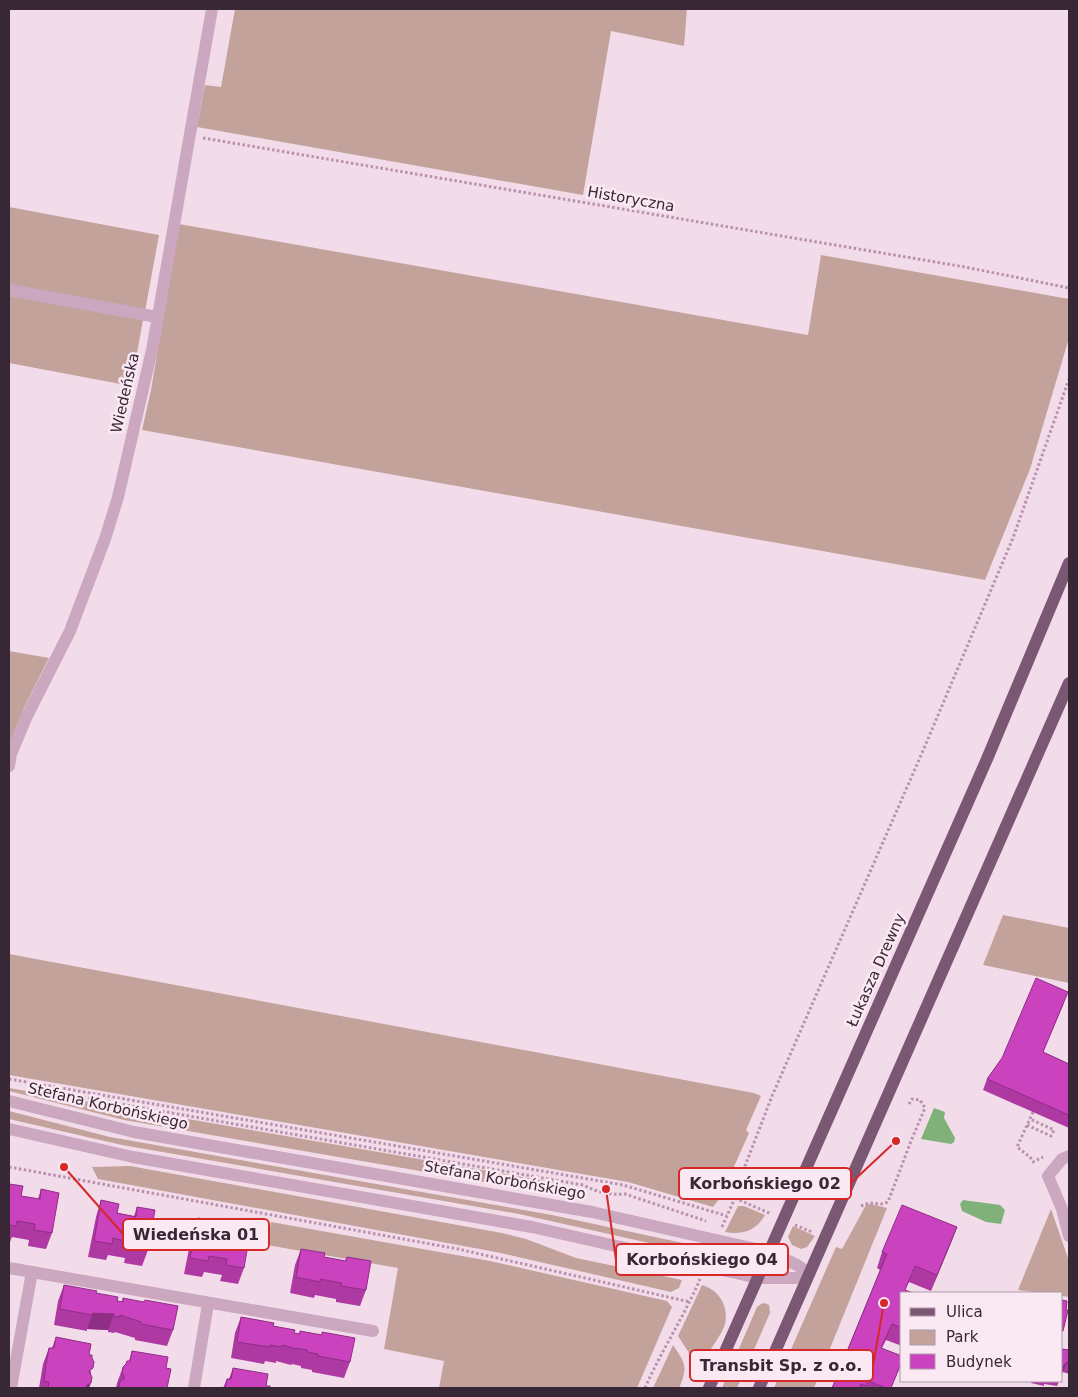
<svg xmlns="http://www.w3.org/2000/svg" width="1078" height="1397" font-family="'DejaVu Sans',sans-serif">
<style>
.green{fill:#c3a29b}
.water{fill:#7fb179}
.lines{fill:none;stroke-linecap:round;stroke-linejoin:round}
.path{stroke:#b891ad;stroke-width:3;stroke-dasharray:2.5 2.5;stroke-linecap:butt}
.minor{stroke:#cca7c0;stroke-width:12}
.major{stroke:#7a5874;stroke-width:12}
.wall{fill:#af39a3}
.shaded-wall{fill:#8e2e85}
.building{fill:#cb42be;stroke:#8e2e85}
.labels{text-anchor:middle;stroke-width:5;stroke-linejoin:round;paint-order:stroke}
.street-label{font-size:15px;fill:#382835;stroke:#fae8f3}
.leader{fill:none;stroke:#d62828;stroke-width:2}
.callout-dot{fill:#d62828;stroke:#fae8f3;stroke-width:2}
.callout{fill:#fae8f3;stroke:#d62828;stroke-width:2}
.callout-label{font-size:16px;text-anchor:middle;font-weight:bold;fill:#382835}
</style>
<rect width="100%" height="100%" fill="#f3dcea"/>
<!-- green -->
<path class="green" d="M235,9H687L684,46L611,31L583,195L197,127L205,85L221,87Z
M9,207L159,235L145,311L9,285Z
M179,224L808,335L821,255L1069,299V338L1030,469L985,580L142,430L151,390Z
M9,295L143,320L131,386L9,363Z
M9,651L49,658L24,708L9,746Z
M1003,915L1069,928V983L983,965Z
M9,954L754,1093L761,1096L746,1130L749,1133L720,1198L713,1207L628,1182L9,1075Z
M9,1088L557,1183L559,1187L518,1188L124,1120L9,1091Z
M9,1111L110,1137L552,1215L697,1246L694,1253L519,1214L122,1145L9,1119Z
M130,1166L502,1233L526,1239L576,1258L682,1280L679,1288L671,1292L496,1252L98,1179L92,1167Z
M871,1204L887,1208L814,1388H774L836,1247L842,1249L866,1205Z
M738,1206H744L765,1215C756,1231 742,1235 725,1232Z
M1051,1209L1069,1261V1297L1062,1296V1293H1041L1018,1290Z
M271,1222L490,1261L667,1301L672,1307L637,1388H439L444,1361L384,1349L398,1268L267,1245Z
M793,1226L815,1236L807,1247L801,1249L792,1245L788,1237Z
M702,1285C719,1290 729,1306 725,1324C722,1335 705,1357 698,1367L678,1336Z
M765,1303L769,1305L770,1313L737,1388H722L757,1307L761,1304Z
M673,1345C686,1364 688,1367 679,1388H653Z"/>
<!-- water -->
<path class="water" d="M934,1108L945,1112L944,1118L955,1138L954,1142L951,1144L921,1139Z
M963,1200L1000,1205L1005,1210L1001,1224L986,1222L962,1211L960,1204Z"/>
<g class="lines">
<!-- path -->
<path class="path" d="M203,138L965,267L1069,288
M9,1079L623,1185L727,1216
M29,1088L583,1185C597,1192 609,1195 625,1194L706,1221
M1033,1112L1017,1147L1030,1157L1033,1162L1043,1157
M1027,1125L1051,1136L1054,1130L1030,1119
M9,1167L458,1249L690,1302
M735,1198L771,1214
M861,1206L869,1203L883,1204L888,1202L911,1141L925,1108L920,1100L912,1099L909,1104
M795,1225L812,1232
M722,1227L741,1184L745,1166L772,1096L922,753L1013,538L1069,379
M645,1388C661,1351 684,1317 700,1279"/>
<!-- minor -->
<path class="minor" d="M9,290L157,317
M9,766L11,754L27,716L70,631L105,539L118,497L152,350L212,9
M9,1101L134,1132L592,1212L769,1252L797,1265L809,1273
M9,1129L133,1157L532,1227L758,1278H796L809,1273
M1069,1156L1062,1159L1048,1176L1062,1209L1069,1236
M9,1268L373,1331
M11,1388L32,1272
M194,1388L208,1304"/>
<!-- major -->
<path class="major" d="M709,1388L987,759L1069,563
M759,1388L1069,683"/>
</g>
<!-- wall -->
<path class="wall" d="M1064,1003L1043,1052L1069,1064V1128L983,1090L987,1079Z
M9,1184L21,1196L38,1199L41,1189L52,1233L46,1249L28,1246L29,1240L12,1237L10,1242H9Z
M101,1200L117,1213L134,1216L137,1207L148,1250L142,1266L124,1263L125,1258L108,1255L106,1260L88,1257L96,1217Z
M198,1218L213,1231L230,1234L234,1224L244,1268L238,1284L220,1281L222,1275L204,1272L202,1277L184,1274L192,1234Z
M957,1227L931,1291L909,1282L902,1293V1346L886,1340L882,1348L902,1362L891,1388H832L880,1270L877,1268L882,1252Z
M301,1249L324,1257L345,1261L347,1257L366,1290L360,1306L336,1302V1299L315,1295L314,1298L290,1293L295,1265Z
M64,1285L96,1293L117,1301H122L123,1298L173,1330L167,1346L135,1340V1338L115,1332L114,1333L108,1332V1330L87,1329V1331L54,1325L58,1301Z
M241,1317L273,1326L294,1333L299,1334L300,1331L350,1362L344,1378L312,1372V1370L301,1368V1366L292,1364L291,1365L276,1361V1363L265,1361L264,1364L231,1358L235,1333Z
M56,1337L89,1355L91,1374L89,1388H39L43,1364L49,1348H52Z
M1062,1349L1069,1350V1374L1063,1372L1062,1373Z
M132,1351L166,1368L167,1388H116L117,1383L123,1367L129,1361Z
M233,1368L266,1386L270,1388H223L227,1379H229Z
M1030,1381H1059L1057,1386L1044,1384V1386L1031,1383L1032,1381Z"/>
<!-- shaded-wall -->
<path class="shaded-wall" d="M957,1227L951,1243L931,1291L937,1275Z
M93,1313L114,1314L108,1330L87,1329Z
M1067,1362L1063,1372L1062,1373L1063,1366Z
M91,1383L89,1388H86L87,1385Z"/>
<!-- building -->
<path class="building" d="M1036,978L1068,992L1043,1052L1069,1064V1115L987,1079L1002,1058Z
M9,1184L23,1186L21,1196L40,1199L41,1189L59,1193L52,1233L34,1230L35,1224L17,1221L16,1226L9,1225Z
M101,1200L119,1204L117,1213L136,1217L137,1207L155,1210L148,1250L130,1247L131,1241L121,1240L113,1238L112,1244L94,1241Z
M902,1205L957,1227L937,1275L915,1266L905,1290L913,1293H902V1328L892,1324L881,1348L902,1356V1361L891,1388H886L868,1381L866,1386L861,1384L859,1388H832L887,1254L882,1252Z
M198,1218L215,1221L213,1231L232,1234L234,1224L251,1227L244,1268L226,1265L227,1259L209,1256L208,1261L190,1258Z
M301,1249L325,1253L324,1257L346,1261L347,1257L371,1261L366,1290L341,1286L342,1283L320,1279V1282L296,1277Z
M64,1285L97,1291L96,1293L118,1297L117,1301L123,1302V1298L144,1302L145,1300L178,1306L173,1330L141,1324V1322L120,1315V1317L114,1316V1314L93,1313L92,1315L60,1309Z
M1062,1300L1067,1301L1066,1310H1068L1063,1331H1062Z
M241,1317L274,1323L273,1326L295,1330L294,1333L300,1334V1331L322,1335V1332L355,1338L350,1362L318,1356V1354L307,1352V1350L297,1348V1349L282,1345L281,1347L270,1345V1347L237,1342Z
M56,1337L91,1344L89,1355H92V1358L94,1362L93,1368L89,1371L92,1377L91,1383L87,1385L86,1388H48L49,1382L44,1381L46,1364L49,1348H54Z
M1062,1349L1069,1350V1362H1067L1063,1366L1062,1370Z
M132,1351L168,1357L166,1368L171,1369L167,1388H120L119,1387L120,1381L124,1379V1376L122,1373L123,1367L126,1364L127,1361H130Z
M233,1368L268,1374L266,1386H270V1388H225L227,1379H231Z"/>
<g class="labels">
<!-- street labels -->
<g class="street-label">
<text transform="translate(631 199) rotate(10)" y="5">Historyczna</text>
<text transform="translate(125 393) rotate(-77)" y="5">Wiedeńska</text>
<text transform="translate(876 970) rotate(-66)" y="5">Łukasza Drewny</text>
<text transform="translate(108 1106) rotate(13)" y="5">Stefana Korbońskiego</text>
<text transform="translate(505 1180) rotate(10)" y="5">Stefana Korbońskiego</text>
</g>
</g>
<!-- callouts -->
<path class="leader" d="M896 1141L851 1183M64 1167L123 1234M606 1189L616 1260M884 1303L873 1366"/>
<g class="callout-dot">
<circle cx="896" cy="1141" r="5"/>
<circle cx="64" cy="1167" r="5"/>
<circle cx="606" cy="1189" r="5"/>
<circle cx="884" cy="1303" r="5"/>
</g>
<g class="callout">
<rect x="679" y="1168" width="172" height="31" rx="5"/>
<rect x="123" y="1219" width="146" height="31" rx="5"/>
<rect x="616" y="1244" width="172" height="31" rx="5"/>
<rect x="690" y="1350" width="183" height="31" rx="5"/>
</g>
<g class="callout-label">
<text x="765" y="1189">Korbońskiego 02</text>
<text x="196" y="1240">Wiedeńska 01</text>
<text x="702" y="1265">Korbońskiego 04</text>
<text x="781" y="1371">Transbit Sp. z o.o.</text>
</g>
<!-- border -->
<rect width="1078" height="1397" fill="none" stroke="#382835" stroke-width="20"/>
<!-- legend -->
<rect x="900" y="1292" width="162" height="90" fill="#fae8f3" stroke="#ac9ba7"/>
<rect x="910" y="1308" width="25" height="8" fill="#7a5874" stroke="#ac9ba7"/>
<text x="946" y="1317" font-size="15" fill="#382835">Ulica</text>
<rect x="910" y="1330" width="25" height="15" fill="#c3a29b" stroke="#ac9ba7"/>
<text x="946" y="1342" font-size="15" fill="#382835">Park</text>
<rect x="910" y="1354" width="25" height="15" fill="#cb42be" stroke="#ac9ba7"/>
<text x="946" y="1367" font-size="15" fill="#382835">Budynek</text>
</svg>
